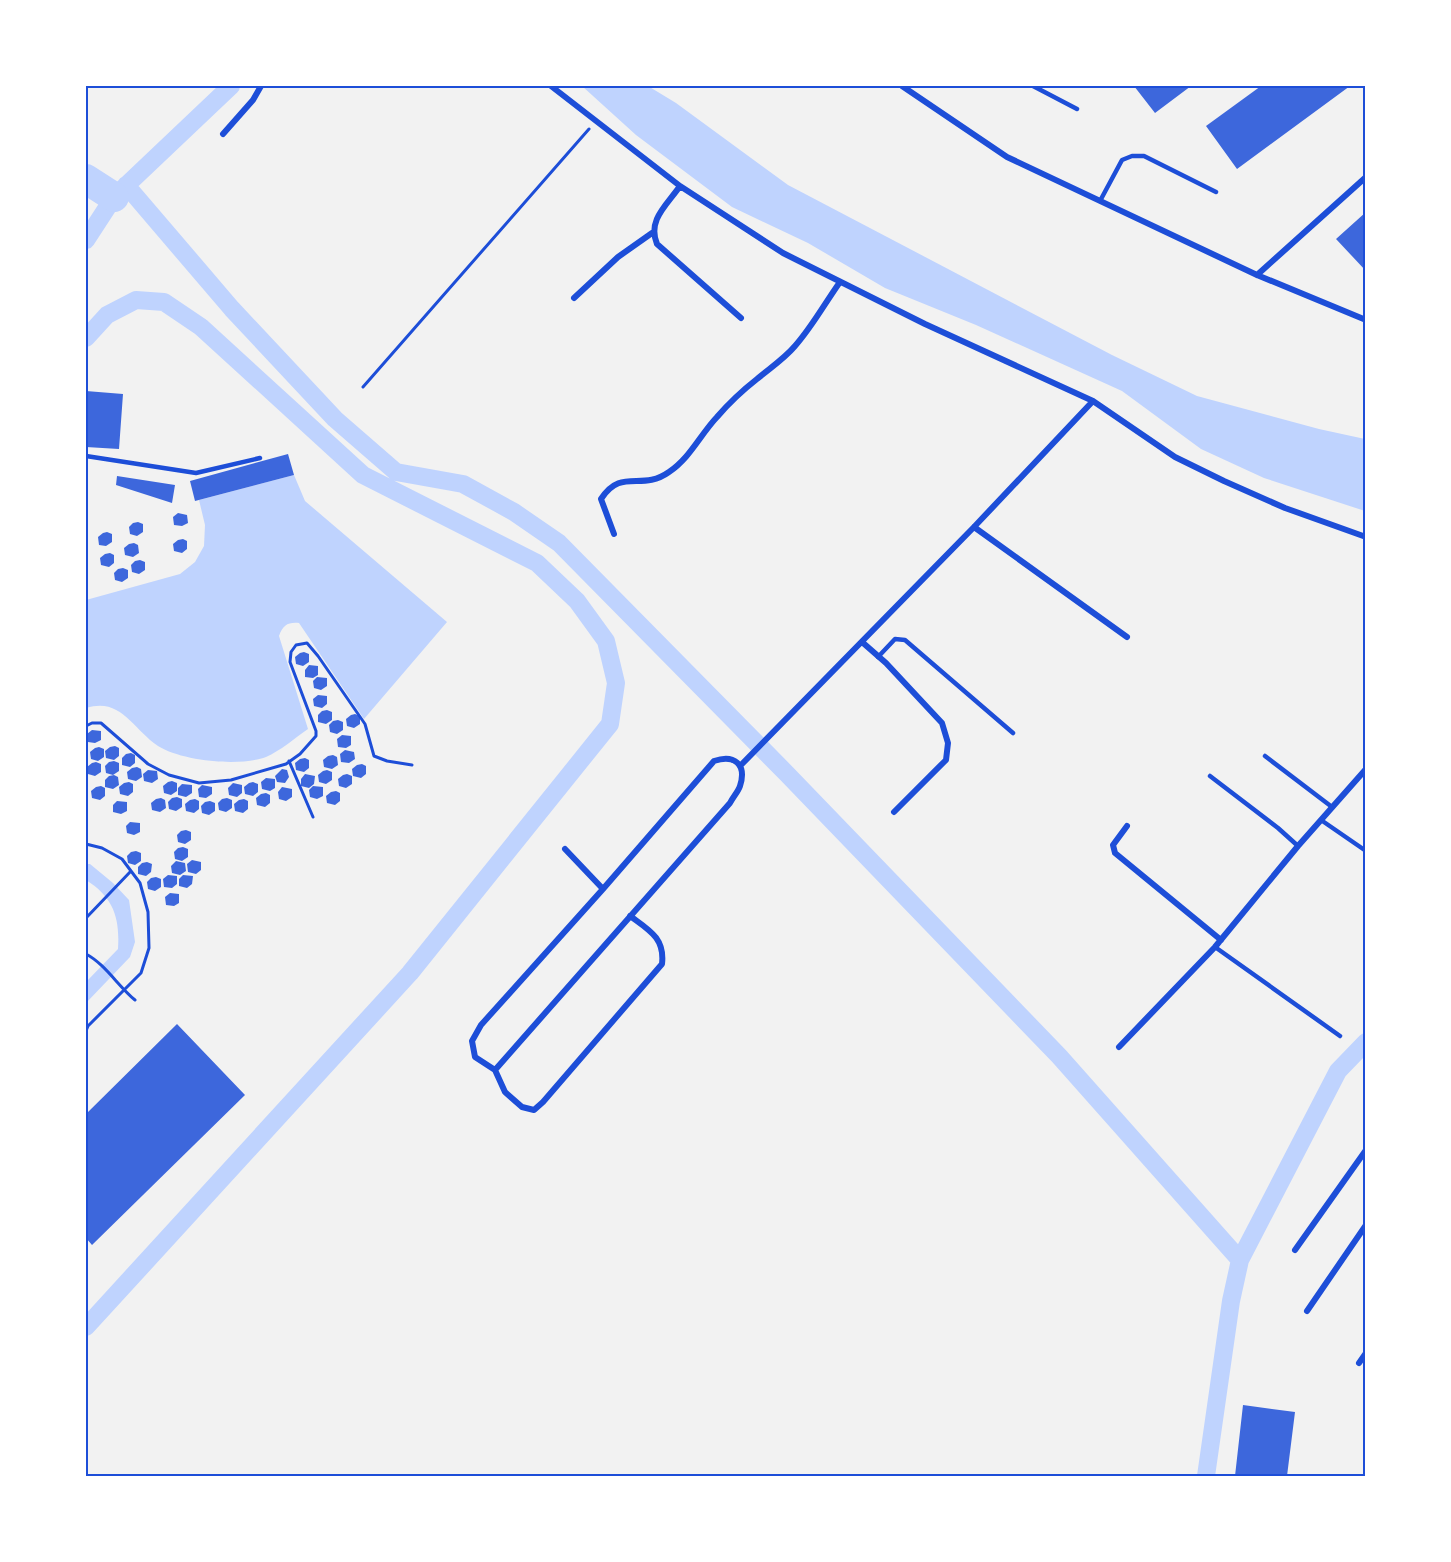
<svg xmlns="http://www.w3.org/2000/svg" width="1451" height="1562" font-family="'Public Sans',sans-serif">
<style>
.water{fill:#bfd3fe}
.lines{fill:none;stroke-linecap:round;stroke-linejoin:round}
.canal{stroke:#bfd3fe;stroke-width:18}
.river{stroke:#bfd3fe;stroke-width:30}
.building{fill:#3d67dc}
.path{stroke:#1d4ed8;stroke-width:3}
.service{stroke:#1d4ed8;stroke-width:4.5}
.minor{stroke:#1d4ed8;stroke-width:6}
.neatline{fill:none;stroke:#1d4ed8;stroke-width:2}
</style>
<rect width="100%" height="100%" fill="#f2f2f2"/>
<!-- water -->
<path class="water" d="M582,86H648L676,103L788,185L1112,355L1197,396L1319,429L1365,439V511L1264,478L1201,449L1122,391L976,325L885,288L808,243L732,207L636,135Z
M294,475L305,501L447,622L364,719L299,623C288,622 283,625 279,636L308,729C295,738 280,751 266,757C239,767 182,761 158,746C132,728 121,697 86,708V600L180,574L195,562L204,546L205,525L199,500Z
M86,864H90L113,883L129,900L135,942L130,957L86,1003V982L118,949C120,917 113,897 86,880Z"/>
<g class="lines">
<!-- canal -->
<path class="canal" d="M126,185L232,309L335,419L396,472L463,484L514,512L559,543L787,774L1059,1056L1240,1260
M86,240L114,197L231,86
M86,338L107,315L136,300L164,302L201,327L363,475L537,563L577,601L606,641L616,683L610,724L410,973L86,1327
M1206,1476L1231,1301L1240,1260L1338,1071L1366,1042"/>
<!-- river -->
<path class="river" d="M86,179L114,197"/>
</g>
<!-- building -->
<path class="building" d="M1134,86H1191L1155,113Z
M1261,86H1350L1237,169L1206,126Z
M1366,212V271L1336,239Z
M86,391L123,394L119,449L86,447Z
M288,454L294,475L195,501L190,481Z
M117,476L175,485L172,503L116,485Z
M178,513L187,515L188,523L182,526L174,525L173,517Z
M138,522L143,524V532L137,536L130,534L129,527L133,523Z
M107,532L112,534V542L106,546L99,545L98,537L103,533Z
M183,539L187,541V549L182,553L174,551L173,544L178,540Z
M134,543L138,545L139,553L133,557L125,555L124,548L129,544Z
M110,553L114,555V563L109,567L101,565L100,558L105,554Z
M140,560L145,562V570L139,574L132,572L131,565L135,561Z
M123,568L128,570V578L122,582L115,580L114,573L118,569Z
M304,652L309,654V662L303,666L296,664L295,657L300,653Z
M309,665L318,666V675L313,678L305,677V670Z
M317,677L327,678V686L321,690L314,688L313,681Z
M318,695L327,696V704L322,708L314,706L313,699Z
M327,710L332,712V720L326,724L318,722V715L322,711Z
M355,714L360,716V724L354,728L347,726L346,719L351,715Z
M338,720L343,722V730L337,734L330,732L329,725L333,721Z
M92,730L101,731V740L95,743L88,742L87,734Z
M342,735L351,736V745L346,748L338,747L337,739Z
M115,746L119,748V756L114,760L106,758L105,751L110,747Z
M99,747L104,749V757L98,761L91,759L90,752L95,748Z
M345,750L354,752L355,759L349,763L341,762L340,754Z
M131,753L135,755V763L130,767L122,765V758L126,754Z
M333,755L337,757L338,765L332,769L324,767L323,760L328,756Z
M305,758L309,760V768L304,772L296,770L295,763L300,759Z
M114,761L119,763V771L113,775L106,773L105,766L109,762Z
M96,762L101,764V772L95,776L88,774L87,767L92,763Z
M362,764L366,766V774L361,778L353,776L352,769L357,765Z
M137,767L141,769L142,777L136,781L128,779L127,772L132,768Z
M282,769L287,770L289,777L285,783L277,782L275,776Z
M148,770L157,771L158,779L152,783L144,781L143,774Z
M327,770L332,772V780L326,784L319,782L318,775L323,771Z
M305,774L315,776L314,784L309,788L301,786V779Z
M347,774L352,776V784L346,788L339,786L338,779L343,775Z
M114,775L118,777L119,785L113,789L105,787V780L109,776Z
M266,778L275,779V788L270,791L262,789L261,782Z
M172,781L177,783V791L171,795L164,793L163,786L168,782Z
M129,782L133,784V792L128,796L120,794L119,787L124,783Z
M253,782L258,784V792L253,796L245,794L244,787L249,783Z
M233,783L242,785V793L237,797L229,795L228,788Z
M182,784L192,785V793L186,797L178,795V788Z
M202,785L212,787V794L206,798L199,797L198,789Z
M101,786L105,788V796L100,800L92,798L91,791L96,787Z
M313,786L323,787V796L317,799L310,797L309,790Z
M282,787L292,789V797L286,801L279,799L278,792Z
M336,791L340,793V801L335,805L327,803L326,796L331,792Z
M266,793L270,795V803L265,807L257,805L256,798L261,794Z
M177,797L182,799V807L176,811L169,809L168,802L172,798Z
M161,798L165,800L166,808L160,812L152,810L151,803L156,799Z
M227,798L232,800V808L226,812L219,810L218,803L222,799Z
M195,799L199,801V809L194,813L186,811L185,804L190,800Z
M244,799L248,801V809L243,813L235,811L234,804L239,800Z
M117,801L127,802V811L121,814L113,812V805Z
M210,801L215,803V811L209,815L202,813L201,806L205,802Z
M130,822L140,823V832L134,835L127,833L126,826Z
M186,830L191,832V840L185,844L178,842L177,835L181,831Z
M183,847L188,849V857L182,861L175,859L174,852L178,848Z
M136,851L141,853V861L135,865L128,863L127,856L131,852Z
M192,860L201,862V870L196,874L188,872L187,864Z
M176,861L185,863L186,871L180,875L172,873L171,866Z
M147,862L152,864L151,872L146,876L138,874V867L142,863Z
M168,875L177,876V884L172,888L164,887L163,879Z
M183,875L193,876L192,884L187,888L179,886V879Z
M156,877L161,879V887L155,891L148,889L147,882L151,878Z
M170,893L179,894V903L174,906L166,905L165,897Z
M177,1024L245,1095L92,1245L86,1238V1114Z
M1243,1405L1295,1412L1287,1476H1235Z"/>
<g class="lines">
<!-- path -->
<path class="path" d="M363,387L589,129
M86,726L92,723H101L148,764L169,775L199,783L231,780L286,764L300,754L316,736V731L290,662L291,652L296,645L307,643L318,656L365,724L374,756L387,761L412,765
M289,761L313,817
M86,844L102,848L122,859L140,883L148,912L149,948L141,973L88,1026L86,1031
M86,918L131,871
M86,954C105,964 118,986 135,1000"/>
<!-- service -->
<path class="service" d="M1033,86L1077,109
M1100,201L1122,160L1132,156H1144L1216,192
M86,456L196,473L260,458
M878,657L895,639L905,640L1013,733
M1265,756L1332,807
M1210,776L1278,828L1298,846
M1321,820L1366,851
M1215,947L1340,1036"/>
<!-- minor -->
<path class="minor" d="M551,86L680,186L783,253L925,324L1093,401L1175,457L1224,481L1285,508L1366,537
M902,86L1007,157L1257,275L1366,320
M223,134L253,100L261,86
M680,186C667,205 647,220 657,244L741,318
M1257,275L1366,177
M574,298L618,257L652,233
M974,527L1127,637
M614,534L601,499C622,467 641,492 669,472C690,458 700,435 717,417C729,403 743,390 757,379C770,368 784,359 795,346C812,327 825,303 840,282
M862,642L886,663L942,723L948,743L946,760L894,812
M740,766L974,527L1093,401
M1127,826L1113,845L1115,853L1221,940
M565,849L603,889
M1119,1047L1215,947L1298,846L1366,769
M495,1070L730,803C733,797 738,792 740,786C747,764 734,754 714,761L603,889L481,1025L472,1041L475,1057L495,1070L505,1092L522,1107L534,1110L543,1102L662,964C665,938 649,930 630,916
M1295,1250L1366,1150
M1307,1311L1366,1225
M1359,1363L1366,1353"/>
</g>
<!-- border -->
<rect width="1451" height="1562" fill="none" stroke="#ffffff" stroke-width="174"/>
<rect x="87" y="87" width="1277" height="1388" class="neatline"/>
</svg>
